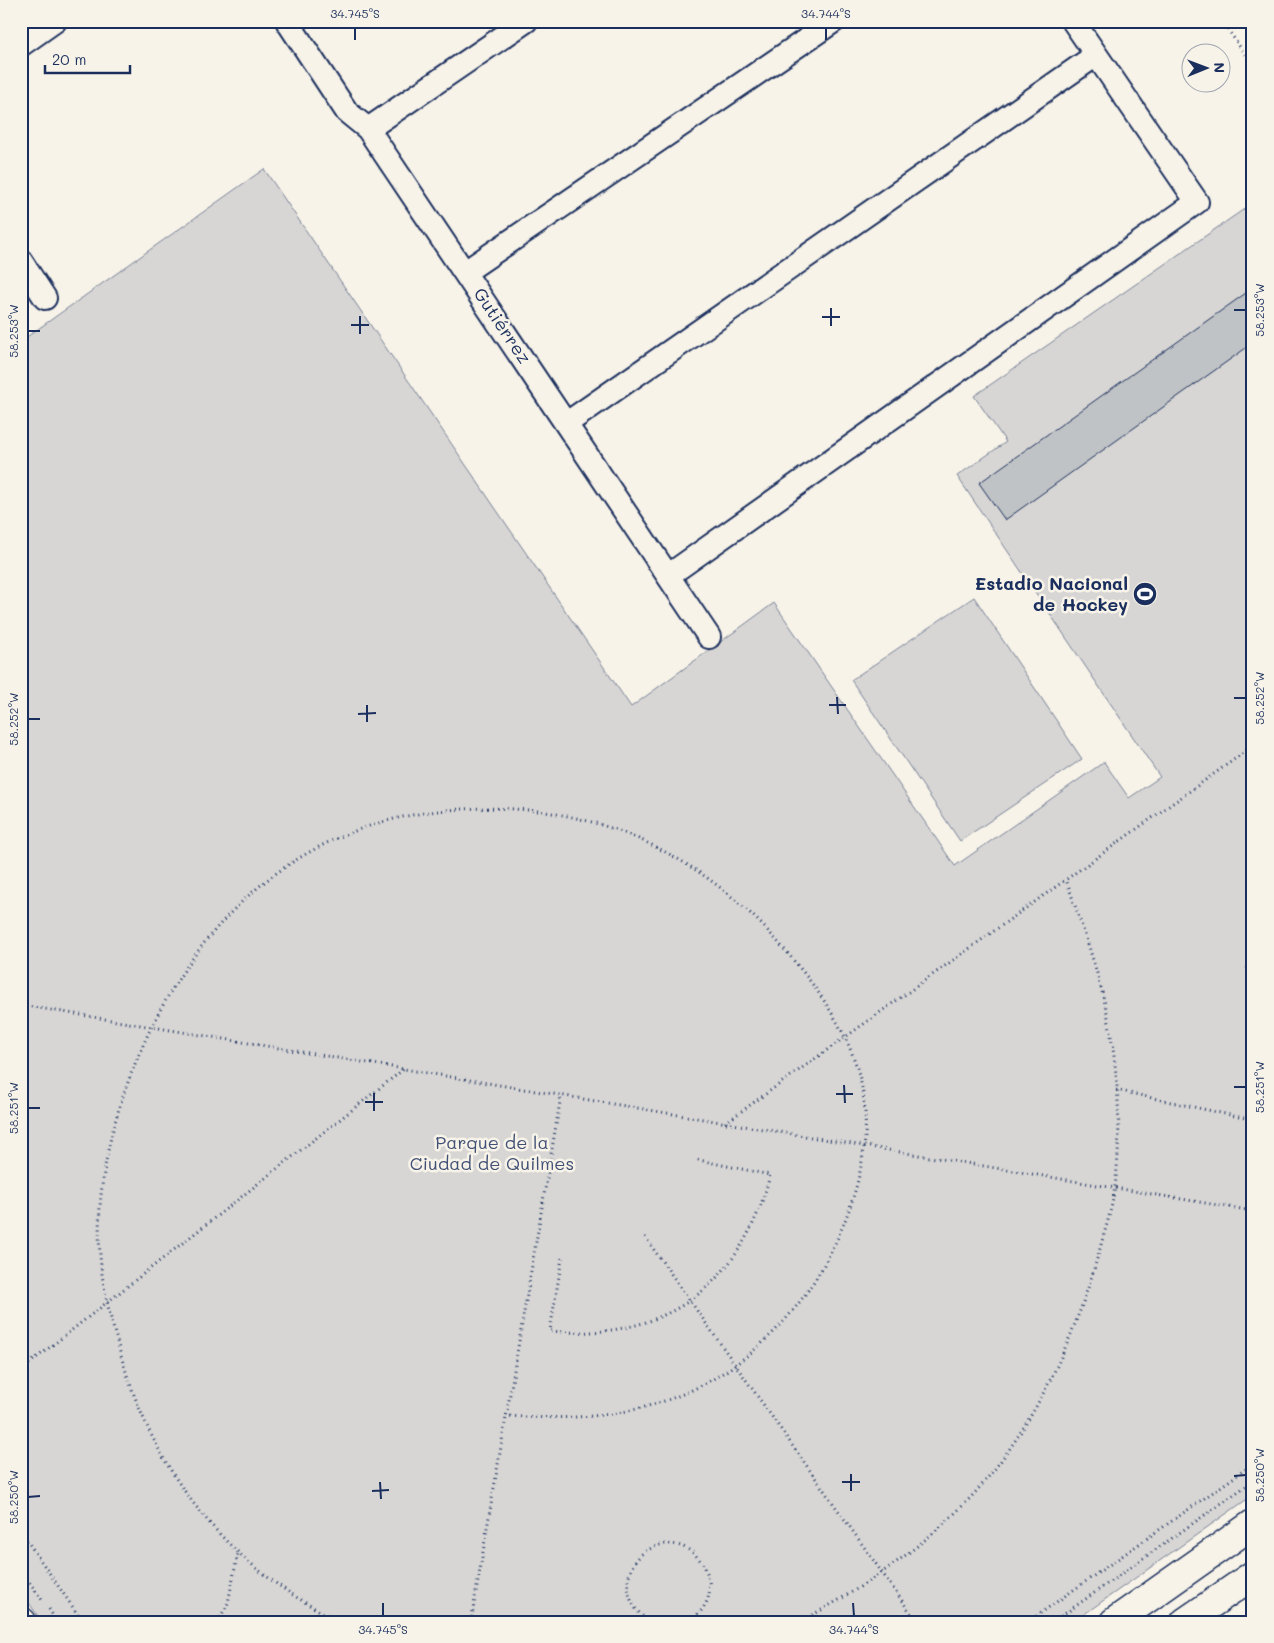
<svg xmlns="http://www.w3.org/2000/svg" width="1274" height="1643" font-family="Mali,sans-serif">
<style>
.green{fill:#d7d6d4;stroke:#798299}
.building{fill:#c0c3c5;stroke:#1b2f5e}
.lines{fill:none;stroke-linecap:round;stroke-linejoin:round}
.street-casing{stroke:#1b2f5e;stroke-width:26}
.secondary-casing{stroke:#1b2f5e;stroke-width:31}
.path{stroke:#1b2f5e;stroke-width:3;stroke-dasharray:1 4;stroke-linecap:butt}
.street{stroke:#f7f3e8;stroke-width:22}
.secondary{stroke:#f7f3e8;stroke-width:28}
.ticks{fill:none;stroke:#1b2f5e;stroke-width:2}
.labels{text-anchor:middle;stroke-width:5;stroke-linejoin:round;paint-order:stroke}
.street-label{font-size:18px;fill:#1b2f5e;stroke:#f7f3e8}
.poi-label{font-size:18px;font-weight:bold;fill:#1b2f5e;stroke:#f7f3e8;text-anchor:end}
.park-label{font-size:18px;fill:#415076;stroke:#f7f3e8}
.neatline{fill:none;stroke:#1b2f5e;stroke-width:2}
.ticks-label{font-size:12px;text-anchor:middle;fill:#1b2f5e}
</style>
<rect width="100%" height="100%" fill="#f7f3e8"/>
<filter id="ink" filterUnits="userSpaceOnUse"><feTurbulence type="fractalNoise" baseFrequency=".02" numOctaves="2"/><feDisplacementMap in="SourceGraphic" scale="10" xChannelSelector="R" yChannelSelector="G"/><feConvolveMatrix kernelMatrix="1 2 1 2 8 2 1 2 1" color-interpolation-filters="sRGB"/></filter>
<g filter="url(#ink)">
<!-- green -->
<path class="green" d="M264,169L631,707L774,603L955,866L1104,762L1129,798L1160,777L957,476L1006,442L974,396L1253,203V1495L1073,1622H42L21,1591V341Z
M974,597L1082,759L960,841L851,680Z"/>
<!-- building -->
<path class="building" d="M1253,288V343L1005,520L979,483Z"/>
<g class="lines">
<!-- street casing -->
<g class="street-casing">
<path id="street" d="M287,21L347,112L368,129L709,637
M21,45L55,21
M368,129L526,21
M21,261L45,298
M465,272L834,21
M567,423L1096,55
M669,575L1197,202L1073,21"/>
</g>
<!-- secondary casing -->
<g class="secondary-casing">
<path id="secondary" d="M21,1621L22,1622
M1114,1622L1253,1524
M1185,1622L1253,1575"/>
</g>
<!-- path -->
<path class="path" d="M1222,21L1253,66
M1247,967L1253,977
M21,1005L1253,1211
M1116,1090L1253,1120
M725,1123L1253,746
M645,1237L917,1622
M562,1258L550,1331C664,1342 742,1286 770,1175L694,1159
M21,1370L404,1069
M21,1532L83,1622
M21,1570L42,1600
M49,1609L57,1622
M218,1622L228,1603L238,1553
M341,1622C222,1564 150,1468 117,1341C109,1312 102,1284 100,1255C95,1185 113,1115 140,1052C212,886 343,794 528,810C632,820 724,875 789,955C821,992 853,1039 862,1088C870,1128 863,1169 850,1207C819,1297 752,1374 658,1403C609,1419 558,1419 506,1416
M471,1622L561,1096
M651,1622C637,1614 628,1601 628,1584C628,1573 634,1561 642,1554C691,1516 740,1596 686,1622
M799,1622C861,1590 924,1547 972,1496C1034,1428 1074,1340 1099,1252C1104,1233 1111,1213 1114,1193C1122,1142 1119,1086 1111,1035C1103,982 1083,930 1066,879
M1028,1622L1253,1464
M1053,1622L1253,1481"/>
<!-- street -->
<use href="#street" class="street"/>
<!-- secondary -->
<use href="#secondary" class="secondary"/>
</g>
</g>
<!-- ticks -->
<path class="ticks" d="M355,28V40M826,28V40M831,308V326M1234,310H1246M360,316V334M822,317H840M351,325H369M28,331H40M837,697L838,714M1234,698H1246M367,705V722M829,705H846M358,714L376,713M28,719H40M844,1085L845,1103M1234,1087H1246M374,1093V1111M836,1094H853M365,1102H383M28,1108H40M851,1474V1491M1234,1476L1246,1475M380,1482L381,1499M842,1482H860M372,1491L389,1490M28,1497L40,1496M383,1603V1616M853,1603L854,1616"/>
<!-- icons -->
<defs>
<g id="stadium-disc" transform="scale(1.25)"><circle r="9.5" fill="#1b2f5e" stroke="#f7f3e8"/><path d="M0-5a6.5 5 0 1 0 0 10a6.5 5 0 1 0 0-10ZM-3.5-1.8h7v3.6h-7Z" fill="#fff"/></g>
</defs>
<g fill-rule="evenodd">
<use href="#stadium-disc" x="1145" y="594"/>
</g>
<g class="labels">
<!-- street labels -->
<g class="street-label">
<text transform="translate(502 326) rotate(56)" y="6">Gutiérrez</text>
</g>
<!-- poi labels -->
<g class="poi-label">
<text x="1128" y="590">Estadio Nacional<tspan x="1128" dy="21">de Hockey</tspan></text>
</g>
<!-- park labels -->
<g class="park-label">
<text x="492" y="1149">Parque de la<tspan x="492" dy="21">Ciudad de Quilmes</tspan></text>
</g>
</g>
<!-- margin -->
<rect width="1274" height="1643" fill="none" stroke="#f7f3e8" stroke-width="55"/>
<!-- north arrow -->
<g transform="translate(1206 68) rotate(89)"><circle r="24" fill="#f7f3e8" stroke="#9fa5b1"/>
<path d="M0-4L9 19L0 12L-9 19Z" fill="#1b2f5e"/>
<text y="-8" font-size="14" font-weight="bold" text-anchor="middle" fill="#1b2f5e">N</text>
</g>
<!-- scale -->
<path d="M45 65v8h85v-8" fill="none" stroke="#1b2f5e" stroke-width="2.5"/>
<text x="52" y="65" font-size="15" fill="#1b2f5e" stroke="#f7f3e8" stroke-width="4" paint-order="stroke">20 m</text>
<rect x="28" y="28" width="1218" height="1588" class="neatline"/>
<g class="ticks-label">
<text x="355" y="18">34.745°S</text>
<text x="826" y="18">34.744°S</text>
<text transform="translate(1260 310) rotate(-90)" y="4">58.253°W</text>
<text transform="translate(14 331) rotate(-90)" y="4">58.253°W</text>
<text transform="translate(1260 698) rotate(-90)" y="4">58.252°W</text>
<text transform="translate(14 719) rotate(-90)" y="4">58.252°W</text>
<text transform="translate(1260 1087) rotate(-90)" y="4">58.251°W</text>
<text transform="translate(14 1108) rotate(-90)" y="4">58.251°W</text>
<text transform="translate(1260 1475) rotate(-90)" y="4">58.250°W</text>
<text transform="translate(14 1497) rotate(-90)" y="4">58.250°W</text>
<text x="383" y="1634">34.745°S</text>
<text x="854" y="1634">34.744°S</text>
</g>
</svg>
